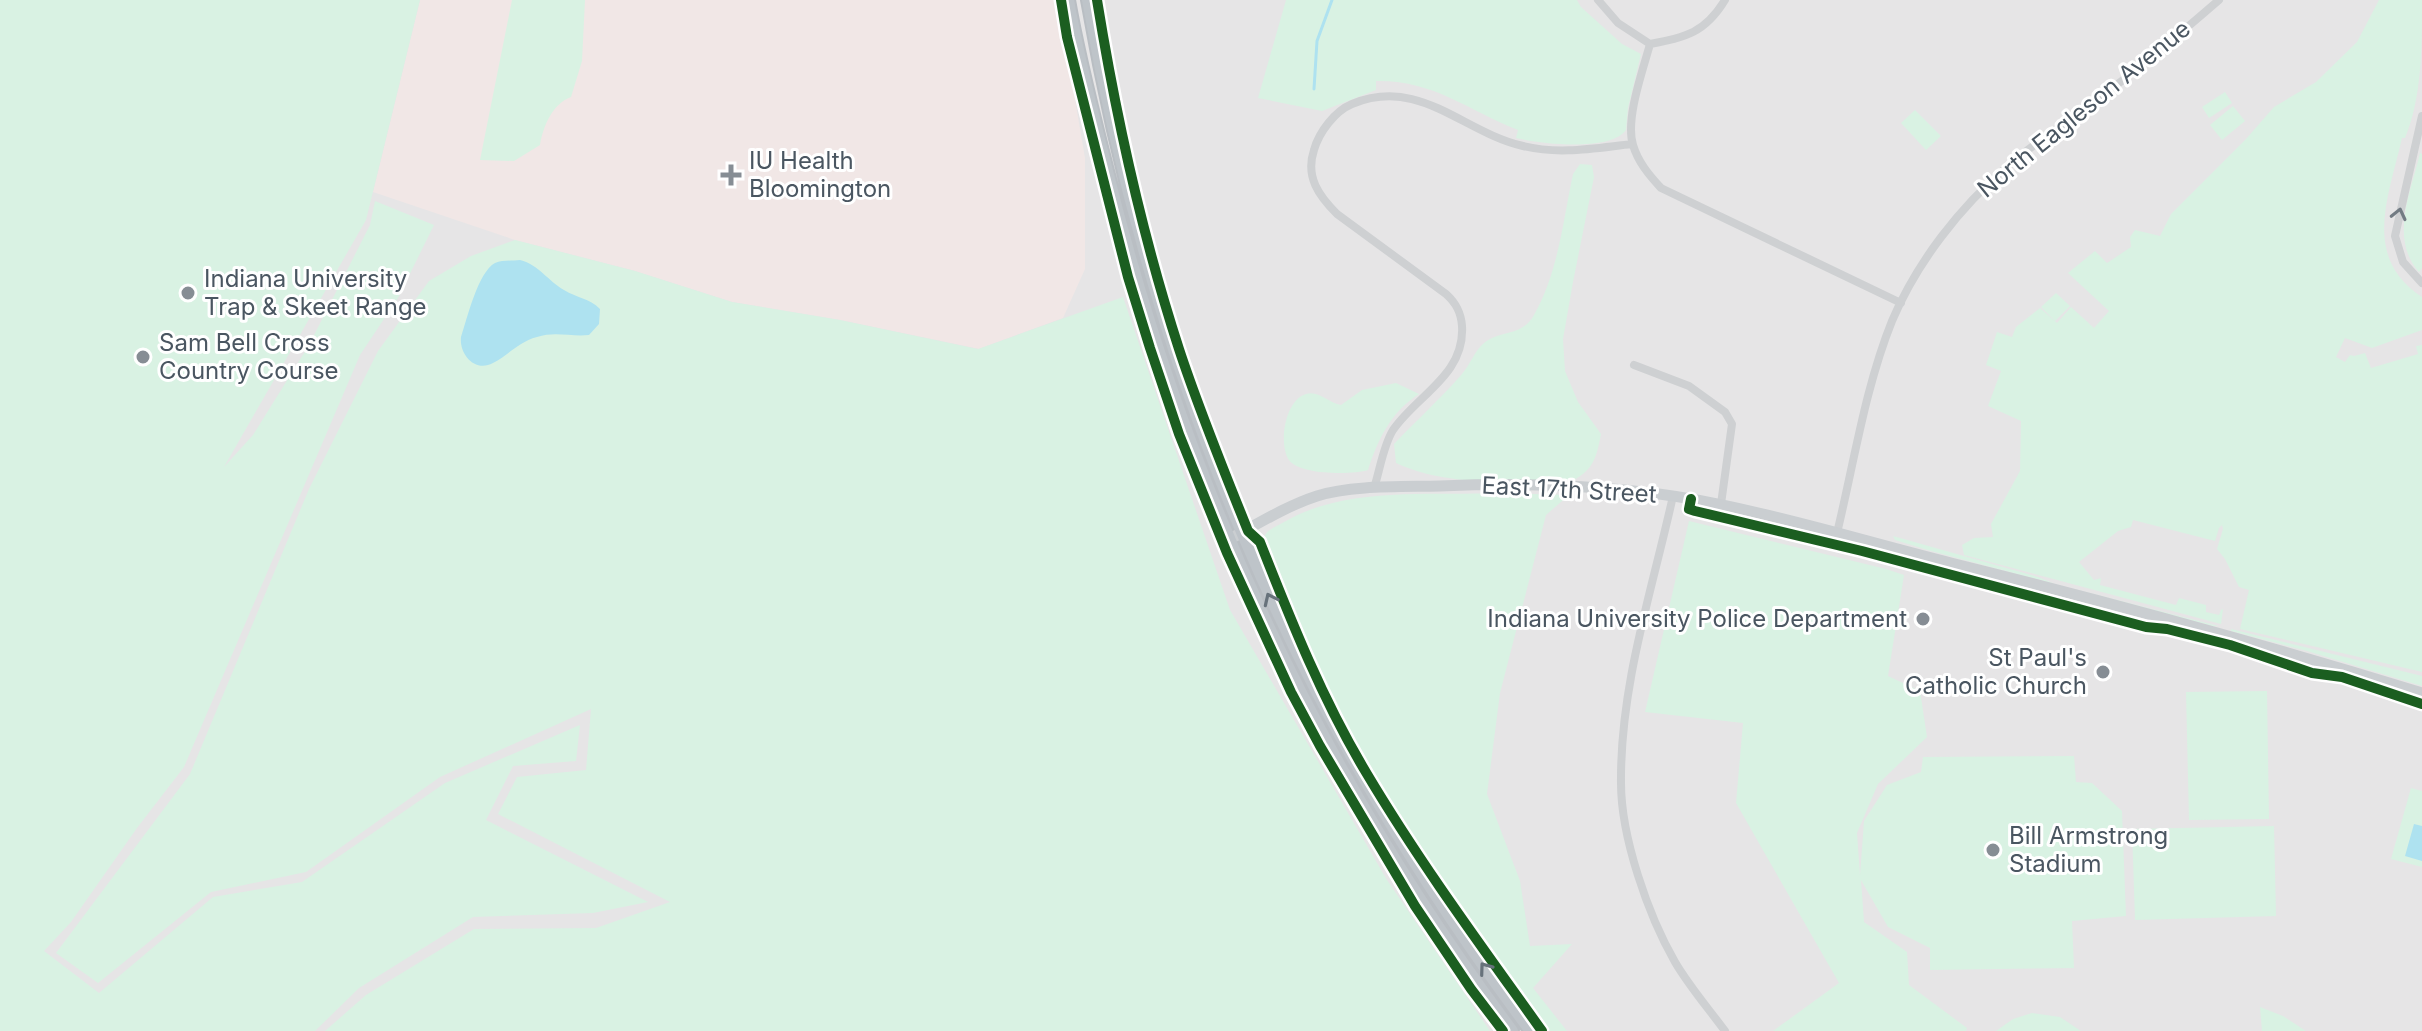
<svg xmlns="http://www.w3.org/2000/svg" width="2422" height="1031" font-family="Inter,sans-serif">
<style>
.education{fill:#e6e5e6}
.medical{fill:#f1e7e6}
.green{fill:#d9f2e3}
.water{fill:#aee2f0}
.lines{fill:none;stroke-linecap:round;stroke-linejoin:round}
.stream{stroke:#aee2f0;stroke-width:3}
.highway-casing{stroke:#b9bec3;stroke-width:16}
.minor{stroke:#ced0d2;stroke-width:8}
.major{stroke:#caced1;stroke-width:11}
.highway{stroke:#bec4c9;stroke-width:12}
.cycleway-casing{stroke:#fff;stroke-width:15}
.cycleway{stroke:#1b5e20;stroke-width:10}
.oneway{stroke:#727b83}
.oneway2{stroke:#67727b}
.poi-dot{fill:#868d94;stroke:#fff;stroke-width:3}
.labels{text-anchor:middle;stroke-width:6;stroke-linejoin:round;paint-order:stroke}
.street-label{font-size:24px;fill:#4a5661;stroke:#fff}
.poi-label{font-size:24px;fill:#4a5661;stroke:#fff;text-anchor:start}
</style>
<rect width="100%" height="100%" fill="#f4f4f4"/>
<!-- education -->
<path class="education" d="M0,0H2422V1031H0Z"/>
<!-- medical -->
<path class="medical" d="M420,0H1058L1085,158V269L1063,318L979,349L840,320L732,302L635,271L515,240L373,192Z"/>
<!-- green -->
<path class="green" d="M0,0H420L366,220L224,467L253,435L309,345L370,225L375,201L434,225L398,298L360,355L184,767L137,828L71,922L44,951L99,993L213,897L302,882L445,783L580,725L576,761L513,766L486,820L648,902L593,913L473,917L359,988L315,1031H0Z
M512,0H585L582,61L571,97C552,104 543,127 540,145L514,161L480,160Z
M1286,0H1577L1581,7L1622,44L1641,54L1628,108L1626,130C1610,152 1540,144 1516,138L1518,130C1467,110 1434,80 1376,81V90L1322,111L1258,98Z
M2379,0H2422C2422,46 2422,98 2405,138H2402C2389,196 2361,257 2422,297V330L2372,348L2345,338L2336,357L2345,362L2350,355L2354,356L2365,353L2371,368L2418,354L2416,346L2422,345V672L2240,629L2249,590L2239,587L2225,559L2217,549L2223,529L2222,525L2219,528L2215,541L2133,520L2131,527L2118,531L2079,562L2094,580L2101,578L2100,585L2176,605L2179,598L2206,605V612L2219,615L2221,610L2223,609L2221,624L1964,555L1962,545L1974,538L1993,537L1991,524L2020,471L2021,421L1988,406L2001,371L1986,365L1997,332L2012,337L2016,327L2040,308L2057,323L2071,307L2094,328L2109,311L2068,273L2095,251L2107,263L2131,247L2130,237L2135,230L2160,236L2171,214L2246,139L2274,107L2316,82L2357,42Z
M2225,92L2232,103L2209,118L2202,107Z
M2233,106L2245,121L2222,140L2210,125Z
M1915,110L1941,136L1926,150L1901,123Z
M2420,153L2422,154V268L2419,272C2389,238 2411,192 2420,153Z
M1580,164L1592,165L1594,177L1573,282L1563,339L1565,371L1578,402L1601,434C1596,460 1593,471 1568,483C1512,481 1447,487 1396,463L1394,444C1417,420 1441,398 1462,374C1469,366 1476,349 1483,344C1500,329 1521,338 1534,315C1558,273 1563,221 1573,174Z
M515,240L635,271L732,302L840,320L978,349L1123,297L1230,610L1387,880L1490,1031H325L366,995L474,929L596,928L670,902L498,814L517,777L586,770L591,709L440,777L306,872L211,892L98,983L56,953L190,774L309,489L378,351L429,281L471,256Z
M2056,293L2070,306L2055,321L2041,307Z
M1396,383L1419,394C1391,412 1378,439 1368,470C1352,475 1299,475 1289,460C1278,444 1285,400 1306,394C1318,390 1329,403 1341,405L1362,390Z
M1500,493L1569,495L1546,515L1500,693L1487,794L1520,881L1530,946L1572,944L1533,988L1567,1031H1550L1510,982L1379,785L1346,731L1303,642L1264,552C1260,531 1270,530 1286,521C1347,486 1431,496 1500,493Z
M1689,521L1886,569L1904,575L1888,676L1920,691L1927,737L1878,784L1857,833L1860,875L1864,821L1887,785L1921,772L1923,757L2074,756L2076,782L2092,783L2122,811L2126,916L2072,921L2074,968L1930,970V948L1888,927L1861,880L1864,922L1907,952L1909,985L1967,1028L1966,1031H1773L1839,983L1736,803L1743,723L1645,712Z
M1893,536L2038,577L2055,584L2218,626H2213L1931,551L1895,540Z
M2231,629L2422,676V686L2307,651L2231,631Z
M2267,691L2269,819L2189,820L2186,692Z
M2411,788L2422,791V867L2391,859Z
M2274,826L2276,916L2135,920L2132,829Z
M2260,1007L2283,1016L2306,1031H2262Z
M2032,1013L2060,1017L2081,1031H1996L2013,1019Z"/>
<!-- water -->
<path class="water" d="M520,260C539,265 548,281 564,290C577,298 589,298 600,309L599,324L589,335C571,337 555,331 537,337C518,342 509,355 493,363C475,373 459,354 461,337C467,319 478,272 495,263C502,260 512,261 520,260Z
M2414,824L2422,826V861L2405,856Z"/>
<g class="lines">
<!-- stream -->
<path class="stream" d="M1314,89L1317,41L1332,0"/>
<!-- highway casing -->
<g class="highway-casing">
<path id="highway" d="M1068,0C1078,58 1093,115 1107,171C1184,483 1319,774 1512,1031
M1088,0C1155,385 1296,718 1531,1031"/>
</g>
<!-- minor -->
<path class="minor" d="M1598,0L1618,23L1650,44
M1725,0C1705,33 1686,37 1650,44C1643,70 1625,119 1633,145C1638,162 1649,175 1661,188L1901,303
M2422,116L2395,236L2403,262L2422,283
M1634,365L1689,386L1725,412L1732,424L1721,504
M1374,488C1380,470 1383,446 1393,430C1417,395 1465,375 1462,326C1461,312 1456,303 1446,294L1337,214C1319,196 1305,177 1314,150C1319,132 1335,111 1352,104C1420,76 1462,132 1523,146C1560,155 1595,148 1632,144
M1673,496C1652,591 1620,685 1621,783C1621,837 1648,915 1675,962C1689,986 1708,1008 1725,1031
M1837,533C1854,463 1865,388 1892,321C1917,262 1960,207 2008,166C2039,139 2074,118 2106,93C2145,64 2182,32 2219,0"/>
<!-- major -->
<path class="major" d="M1228,540C1256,525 1286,506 1317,496C1351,485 1403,487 1440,486C1534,482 1631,485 1723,505C1800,521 1875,544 1951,563C2109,602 2266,645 2422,693"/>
<!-- highway -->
<use href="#highway" class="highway"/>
<!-- cycleway casing -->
<g class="cycleway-casing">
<path id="cycleway" d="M1061,0L1067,37L1128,277L1150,348L1179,434L1227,553L1291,692L1320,746L1415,906L1471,989L1503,1031
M1097,0C1116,117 1142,235 1179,349C1199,410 1224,471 1248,531L1260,542C1291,621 1323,701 1367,774C1420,863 1482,947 1542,1031
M1691,499L1689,509L1695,511L1862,551L2146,627L2167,629L2230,645L2312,673L2342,677L2422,704"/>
</g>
<!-- cycleway -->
<use href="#cycleway" class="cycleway"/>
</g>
<!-- one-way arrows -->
<defs><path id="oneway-chevron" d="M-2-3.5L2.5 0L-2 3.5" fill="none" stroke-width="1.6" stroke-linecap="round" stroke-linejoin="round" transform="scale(2)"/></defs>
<use class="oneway" href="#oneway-chevron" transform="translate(2399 214) rotate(-77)"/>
<g class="oneway2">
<use href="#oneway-chevron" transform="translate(1270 599) rotate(-115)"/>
<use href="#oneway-chevron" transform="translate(1485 968) rotate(-126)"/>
</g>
<!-- markers -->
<g class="poi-dot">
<path d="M727 163h8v8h8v8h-8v8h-8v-8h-8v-8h8z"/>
<circle cx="188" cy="293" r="8"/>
<circle cx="143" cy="357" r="8"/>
<circle cx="1923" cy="619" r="8"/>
<circle cx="2103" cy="672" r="8"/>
<circle cx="1993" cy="850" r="8"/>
</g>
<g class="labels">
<!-- street labels -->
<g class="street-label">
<text transform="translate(2084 109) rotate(-39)" y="8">North Eagleson Avenue</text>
<text transform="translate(1569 490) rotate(3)" y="8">East 17th Street</text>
</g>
<!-- poi labels -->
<g class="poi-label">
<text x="749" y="169">IU Health<tspan x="749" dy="28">Bloomington</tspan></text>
<text x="204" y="287">Indiana University<tspan x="204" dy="28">Trap &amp; Skeet Range</tspan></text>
<text x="159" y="351">Sam Bell Cross<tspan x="159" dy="28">Country Course</tspan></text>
<text x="1907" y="627" text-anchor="end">Indiana University Police Department</text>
<text x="2087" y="666" text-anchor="end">St Paul's<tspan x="2087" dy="28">Catholic Church</tspan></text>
<text x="2009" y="844">Bill Armstrong<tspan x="2009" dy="28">Stadium</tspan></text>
</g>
</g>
</svg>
